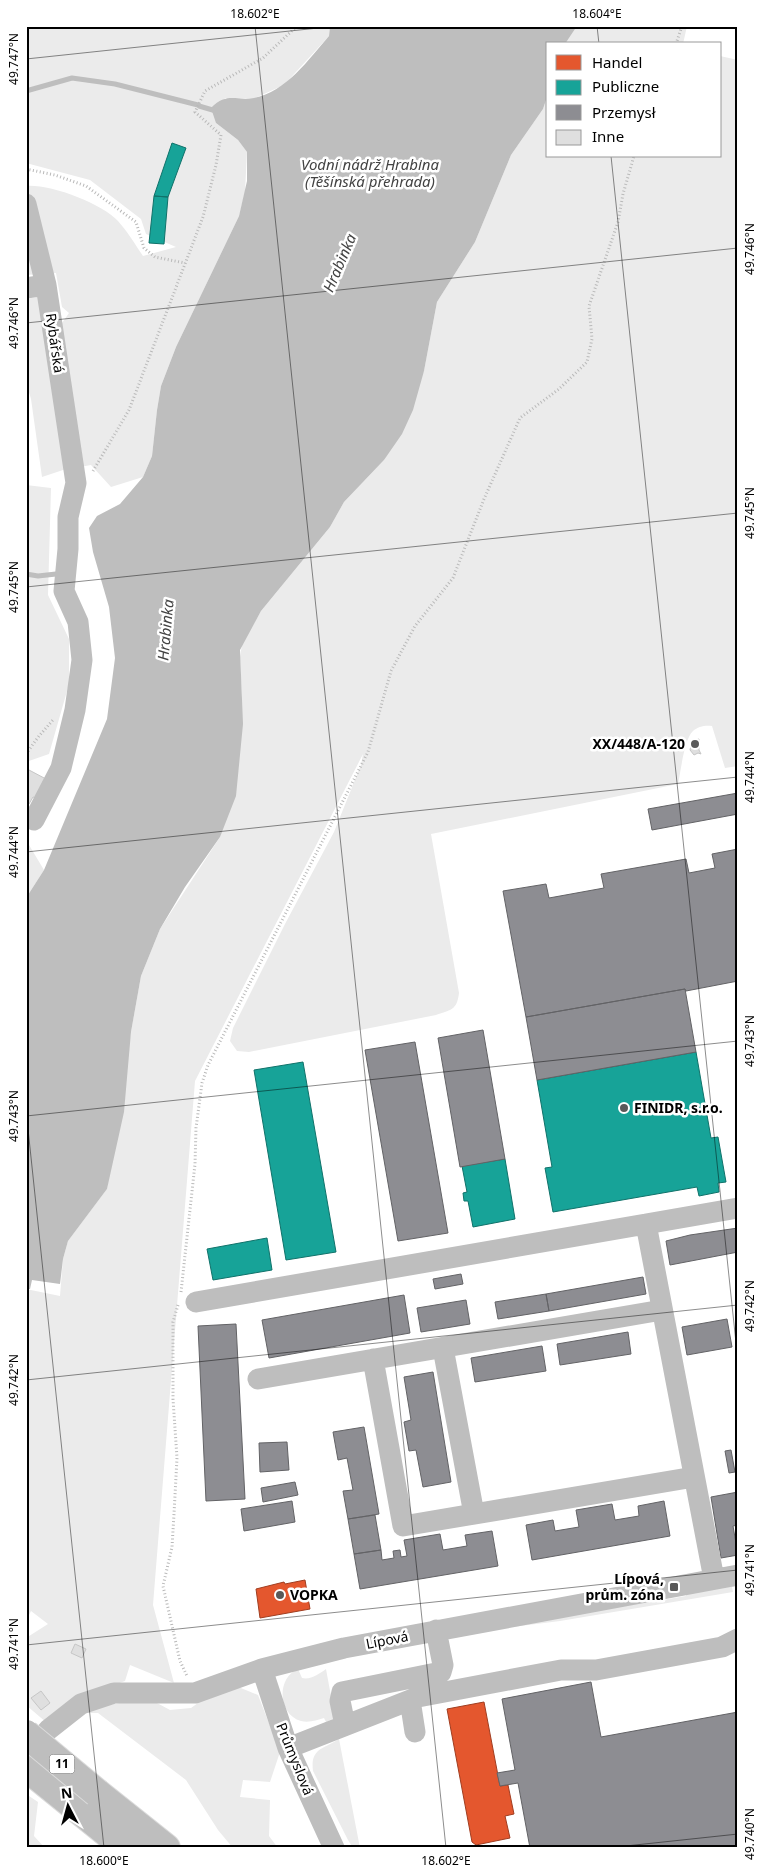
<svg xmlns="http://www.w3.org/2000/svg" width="764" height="1874" font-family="'Noto Sans',sans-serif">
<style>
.green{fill:#ebebeb}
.water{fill:#bebebe}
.shops{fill:#e4572e;stroke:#a03d20}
.public{fill:#17a398;stroke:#10726a}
.industry{fill:#8d8d92;stroke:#636366}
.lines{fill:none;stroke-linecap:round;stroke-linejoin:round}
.stream{stroke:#bebebe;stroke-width:5}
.building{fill:#dfdfdf;stroke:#c6c6c6}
.highway-casing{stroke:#dbdbdb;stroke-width:30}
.path{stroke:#b9b9b9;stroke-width:3;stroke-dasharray:1 2.5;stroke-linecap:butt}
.minor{stroke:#bebebe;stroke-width:21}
.highway{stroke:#bebebe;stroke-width:28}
.highway-bridge-casing{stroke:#dbdbdb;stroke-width:30;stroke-linecap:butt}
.highway-bridge{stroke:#bebebe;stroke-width:28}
.ticks{fill:none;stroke:#000;stroke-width:1;stroke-opacity:0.45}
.poi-dot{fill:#595959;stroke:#fff;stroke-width:2}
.labels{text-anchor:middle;stroke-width:5;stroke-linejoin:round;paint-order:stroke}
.shield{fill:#fff;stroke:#4c4c4c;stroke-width:1}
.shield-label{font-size:12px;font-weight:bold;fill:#000}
.street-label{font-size:14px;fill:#000;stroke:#fff}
.poi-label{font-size:14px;font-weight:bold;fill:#000;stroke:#fff;text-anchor:end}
.water-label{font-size:15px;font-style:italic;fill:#434343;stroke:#fff}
.neatline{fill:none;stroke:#000;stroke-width:2}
.ticks-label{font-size:12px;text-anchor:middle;fill:#000}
</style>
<rect width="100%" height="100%" fill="#fff"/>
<!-- green -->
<path class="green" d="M26,26H330L329,36L284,85L255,98H225L216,123L238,140L247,152L245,192L239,216L176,347L161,386L157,410L152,456L143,477L111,487L91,465L63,470L42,477L31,399L26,382V299L38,297L60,326L69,313L62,307L56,273L26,275V186C50,184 101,203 118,221C127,231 135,244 143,256L176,247L146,234L141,219L90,180L26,163Z
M577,26H687L683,44H565Z
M720,56L738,60V766L725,768L712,726C706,725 698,726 693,731C684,739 681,771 678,784L431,834L459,993C457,1010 451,1010 436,1015L249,1052L237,1051L230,1041L233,1028L285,924L334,832L361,765L363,754L195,1081L153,1605L174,1683L130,1665L125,1681L86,1695L47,1723L26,1705V1638L48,1624L31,1611L26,1621V1289L60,1296L63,1259L68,1241L107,1189L131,1032L141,976L160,929L220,837L242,697L240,657L242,644L261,611L330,527L344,502L384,460L424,371L437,302L475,242L511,155L543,109L548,94V156H720Z
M26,485L51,488L48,595L69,639V684L49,754L26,762Z
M26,840L44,870L26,898Z
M738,1584V1586L732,1587L733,1592L560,1621L487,1630L647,1599L651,1602L686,1596V1593Z
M298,1669L302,1678C311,1680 319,1674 326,1669L335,1718L326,1722L324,1718C317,1720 309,1723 301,1721C278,1715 276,1678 298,1669Z
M236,1686L258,1695L280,1752L270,1782L243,1780L240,1797L270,1800L269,1836L278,1848H233L218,1830L186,1780L98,1713H84L91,1708L131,1701L157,1703L170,1710L191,1708L205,1698Z
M339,1739L360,1848H353L348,1840L313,1771C310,1748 324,1749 339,1739Z
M26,1794L38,1802L34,1836L45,1848H26Z"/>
<!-- water -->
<path class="water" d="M330,26H577L565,44H548V94L543,109L511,155L475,242L437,302L424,371L413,410L402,434L384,460L344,502L330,527L261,611L240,650L243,724L236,796L220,837L185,887L160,929L141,976L131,1032L124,1112L107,1189L68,1241L63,1259L60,1284L32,1280L30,1289H26V898L44,870L107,719L115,658L109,607L93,552L89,528L97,516L120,504L143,477L152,456L157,410L161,386L176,347L239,216L247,181V152L238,140L216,123L211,108C227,92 235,101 254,98C286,92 309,59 329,36Z"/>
<!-- shops -->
<path class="shops" d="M305,1580L310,1609L260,1618L256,1589L284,1582L285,1584Z
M484,1702L500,1786L508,1785L514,1814L505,1816L510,1838L476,1845L472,1842L447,1709Z"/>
<!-- public -->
<path class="public" d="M172,143L186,148L168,197L154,196Z
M154,196L168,197L164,244L149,243Z
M696,1052L711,1138L718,1137L726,1182L718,1183L719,1192L699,1196L697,1187L553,1212L545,1168L552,1167L537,1080Z
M303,1062L336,1252L286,1260L254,1070Z
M505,1159L515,1219L473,1227L468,1201H464L463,1193L467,1192L462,1166Z
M267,1238L272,1270L213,1280L207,1249Z"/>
<!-- industry -->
<path class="industry" d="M738,793V814L652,830L648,809Z
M738,849V981L686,991L685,989L526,1017L503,891L546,884L549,898L604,888L601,874L686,859L689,873L715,868L712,854Z
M685,989L696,1052L537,1080L526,1017Z
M483,1030L505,1159L460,1167L438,1038Z
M415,1042L448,1233L398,1241L365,1050Z
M738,1228V1252L670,1265L666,1241L690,1235Z
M461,1274L463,1284L435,1289L433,1279Z
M643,1277L646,1294L549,1311L546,1294Z
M546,1294L549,1311L498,1319L495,1302Z
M404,1295L410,1333L269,1358L262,1320Z
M466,1300L470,1324L421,1332L417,1308Z
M727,1319L732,1347L687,1355L682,1327Z
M236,1324L245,1499L206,1501L198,1326Z
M628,1332L631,1354L560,1365L557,1344Z
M542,1346L546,1371L475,1382L471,1358Z
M433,1372L451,1482L423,1487L416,1450L409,1451L404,1422L411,1420L404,1377Z
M364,1427L379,1514L348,1519L343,1491L353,1490L347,1458L338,1460L333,1432Z
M287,1442L289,1470L260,1472L259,1443Z
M731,1450L735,1472L729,1473L725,1451Z
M295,1482L298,1495L263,1502L261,1488Z
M738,1492V1525L733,1526L738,1555L721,1558L711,1497Z
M292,1501L295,1522L244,1531L241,1509Z
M664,1501L670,1536L532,1560L526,1525L553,1520L555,1531L579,1527L576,1510L612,1504L615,1520L639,1516L638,1506Z
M375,1515L381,1550L354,1554L348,1519Z
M492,1531L498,1566L360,1589L354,1554L381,1550L382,1560L394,1558L393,1551L400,1550L401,1557L407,1556L404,1540L440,1534L443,1550L467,1546L465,1535Z
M591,1682L601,1737L738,1712V1848H530L518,1783L500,1786L497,1773L515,1770L502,1699Z"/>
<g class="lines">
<!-- stream -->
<path class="stream" d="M26,91L72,78L115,84L198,105
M199,106L216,111
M26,574L38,576L56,574"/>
</g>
<!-- building -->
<path class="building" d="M699,739V750L701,754L698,753L694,755L690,750L692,741Z
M29,770L46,779L36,798L33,797L29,804L26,802V775Z
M75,1644L86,1649L82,1658L71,1653Z
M41,1691L50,1703L41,1710L31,1698Z"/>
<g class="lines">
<!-- highway casing -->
<g class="highway-casing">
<path id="highway" d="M26,1767L126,1848
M97,1793L166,1848"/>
</g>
<!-- path -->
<path class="path" d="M676,44L682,26
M26,169L55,175L86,186L136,222L144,248L155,257L185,263
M93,471L129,410L203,217L216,165L221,135L195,112L205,91L263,58L297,26
M26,754L39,736L53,720
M181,1292L195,1164L196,1128L202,1083L208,1065L368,752L391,671L415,626L453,578L484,499L520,418L559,389L587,362L592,339L589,306L618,222L623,194L634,156
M178,1305L173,1322V1399L177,1458L174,1514L172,1547L163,1586L180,1661L187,1676"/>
<!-- minor -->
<path class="minor" d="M26,204L46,285L76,483L68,517V549L64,591L78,622L82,660L75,710L61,768L34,820
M26,288L46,285
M646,1224L738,1208
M196,1302L646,1224L714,1579
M443,1348L474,1514
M373,1359L403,1526L694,1477
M258,1379L662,1310
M262,1669L288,1748L334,1848
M410,1700L415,1732
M345,1725L340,1701L342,1692L441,1672L443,1665L436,1630
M48,1730L81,1704L114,1693H195L262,1669L344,1648L738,1575
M288,1748L418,1697L561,1670H596L722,1647L738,1639"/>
<!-- highway -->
<use href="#highway" class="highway"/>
<!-- highway-bridge casing -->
<g class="highway-bridge-casing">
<path id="highway-bridge" d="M26,1734L97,1793"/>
</g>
<!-- highway-bridge -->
<use href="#highway-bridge" class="highway-bridge"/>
</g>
<!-- ticks -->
<path class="ticks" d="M255,26L446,1848M597,26L599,44M26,59L337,26M611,156L738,1362M26,323L738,248M26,587L738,513M26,852L738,777M26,1110L104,1848M26,1116L738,1041M26,1380L738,1305M26,1645L738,1570M607,1848L738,1834"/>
<!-- markers -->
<g class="poi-dot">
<circle cx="695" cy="744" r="5"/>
<circle cx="624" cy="1108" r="5"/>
<rect x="669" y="1582" width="10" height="10" rx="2.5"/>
<circle cx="280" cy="1595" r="5"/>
</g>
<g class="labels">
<!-- shield labels -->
<rect class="shield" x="49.5" y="1754.5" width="25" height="19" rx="4"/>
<g class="shield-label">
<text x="62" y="1768">11</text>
</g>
<!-- street labels -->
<g class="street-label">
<text transform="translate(55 343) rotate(82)" y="5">Rybářská</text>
<text transform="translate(387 1640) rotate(-11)" y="5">Lípová</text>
<text transform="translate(295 1759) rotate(68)" y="5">Průmyslová</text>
</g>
<!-- poi labels -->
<g class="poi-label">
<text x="685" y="749">XX/448/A-120</text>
<text x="634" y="1113" text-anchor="start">FINIDR, s.r.o.</text>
<text x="664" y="1584">Lípová,<tspan x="664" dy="16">prům. zóna</tspan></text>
<text x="290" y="1600" text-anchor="start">VOPKA</text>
</g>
<!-- water labels -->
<g class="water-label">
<text x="370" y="170">Vodní nádrž Hrabina<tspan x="370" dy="17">(Těšínská přehrada)</tspan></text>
<text transform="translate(340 263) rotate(-67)" y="5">Hrabinka</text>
<text transform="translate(166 630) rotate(-85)" y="5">Hrabinka</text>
</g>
</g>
<!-- border -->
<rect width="764" height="1874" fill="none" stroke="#ffffff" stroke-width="55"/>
<!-- legend -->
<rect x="546" y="42" width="175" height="115" fill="#ffffff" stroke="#999999"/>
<rect x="556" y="55" width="25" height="15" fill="#e4572e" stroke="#999999"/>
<text x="592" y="68" font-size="15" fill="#000000">Handel</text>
<rect x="556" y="80" width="25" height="15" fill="#17a398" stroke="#999999"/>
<text x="592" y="92" font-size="15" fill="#000000">Publiczne</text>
<rect x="556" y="105" width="25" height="15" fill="#8d8d92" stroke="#999999"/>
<text x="592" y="118" font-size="15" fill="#000000">Przemysł</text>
<rect x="556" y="130" width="25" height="15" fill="#dfdfdf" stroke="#999999"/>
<text x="592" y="142" font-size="15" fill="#000000">Inne</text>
<!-- north arrow -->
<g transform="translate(68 1806) rotate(354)" stroke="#ffffff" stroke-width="4" paint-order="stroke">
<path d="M0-4L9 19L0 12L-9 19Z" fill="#000000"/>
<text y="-8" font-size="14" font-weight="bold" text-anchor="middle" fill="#000000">N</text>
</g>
<rect x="28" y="28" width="708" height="1818" class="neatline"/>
<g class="ticks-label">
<text x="255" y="18">18.602°E</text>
<text x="597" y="18">18.604°E</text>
<text transform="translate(14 59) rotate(-90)" y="4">49.747°N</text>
<text transform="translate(750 249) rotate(-90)" y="4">49.746°N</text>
<text transform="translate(14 323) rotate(-90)" y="4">49.746°N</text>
<text transform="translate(750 513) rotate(-90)" y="4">49.745°N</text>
<text transform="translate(14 587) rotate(-90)" y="4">49.745°N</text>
<text transform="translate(750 777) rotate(-90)" y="4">49.744°N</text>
<text transform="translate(14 852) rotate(-90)" y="4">49.744°N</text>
<text transform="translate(750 1041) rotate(-90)" y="4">49.743°N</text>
<text transform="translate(14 1116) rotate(-90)" y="4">49.743°N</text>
<text transform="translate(750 1306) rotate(-90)" y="4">49.742°N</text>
<text transform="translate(14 1380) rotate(-90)" y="4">49.742°N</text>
<text transform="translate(750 1570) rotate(-90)" y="4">49.741°N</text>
<text transform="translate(14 1644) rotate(-90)" y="4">49.741°N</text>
<text transform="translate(750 1834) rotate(-90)" y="4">49.740°N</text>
<text x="104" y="1865">18.600°E</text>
<text x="446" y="1865">18.602°E</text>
</g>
</svg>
